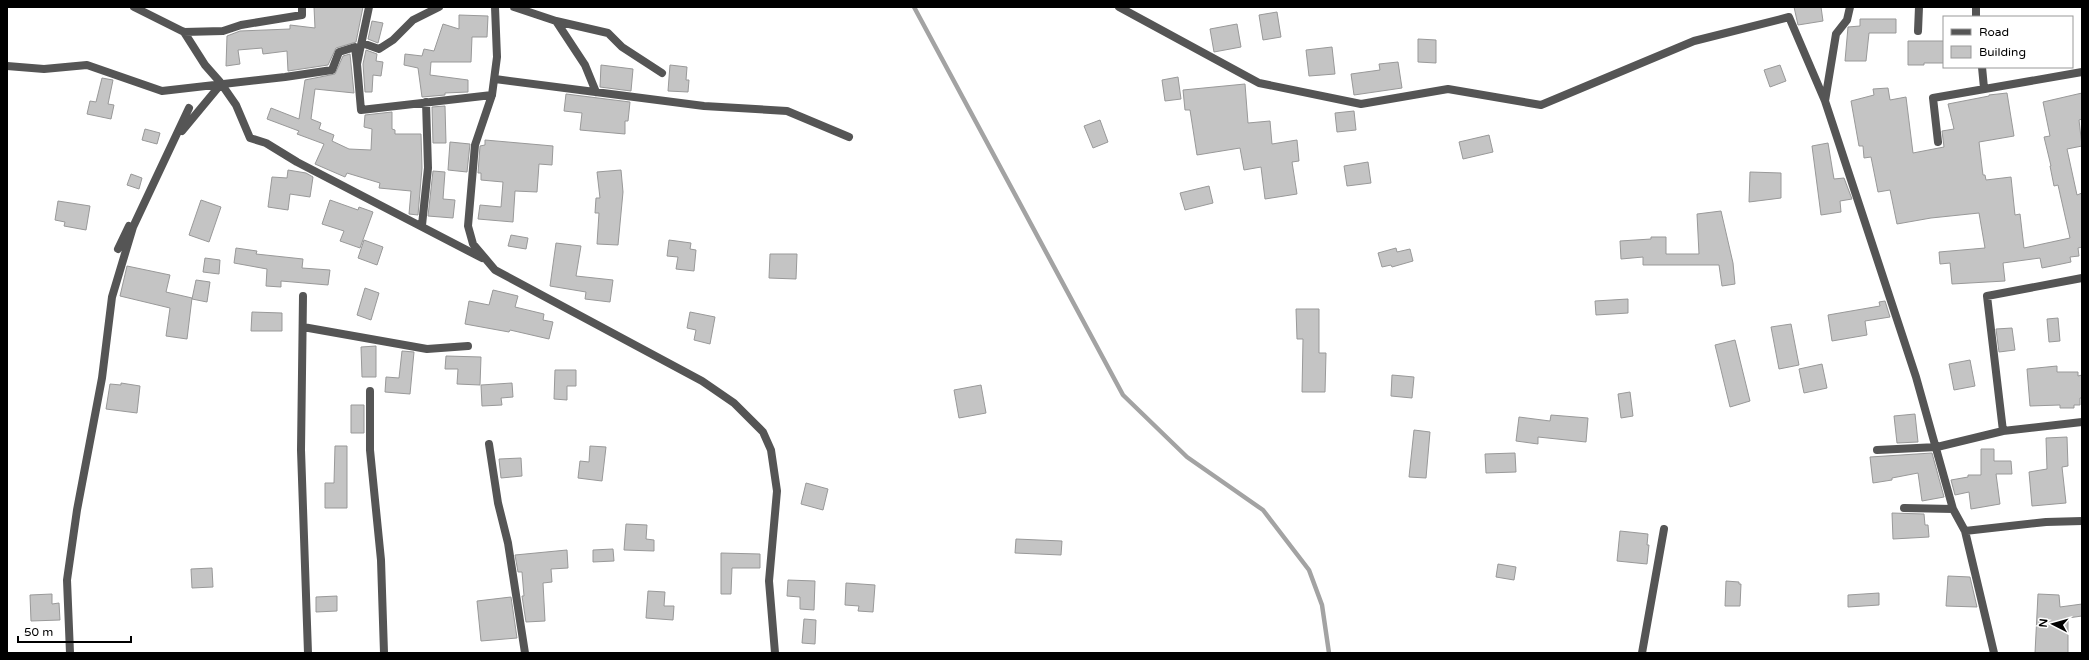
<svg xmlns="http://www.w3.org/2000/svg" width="2089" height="660" font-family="'Varela Round',sans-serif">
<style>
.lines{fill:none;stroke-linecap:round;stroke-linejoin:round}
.stream{stroke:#a3a3a3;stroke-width:4.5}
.building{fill:#c4c4c4;stroke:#999}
.minor{stroke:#555;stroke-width:8}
</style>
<rect width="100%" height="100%" fill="#fff"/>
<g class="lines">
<!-- stream -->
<path class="stream" d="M914,7L1123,395L1187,457L1263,510L1309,570L1322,605L1329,653"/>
</g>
<!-- building -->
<path class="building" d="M314,7H363L356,42L336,48L328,65L288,71L287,51L263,54L262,48L238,50L240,64L226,66L227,36L240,31L290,29V25L315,28Z
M1794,7H1821L1823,21L1798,25Z
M1277,12L1281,37L1263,40L1259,15Z
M459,15L488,16L487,37H472L471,62H431L430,75L468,80V92L445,93V95L422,97L418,68L404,65L405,54L422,56L424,49L434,51L443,24L459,29Z
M1860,19H1896V33H1869L1866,61H1845L1848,27L1860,26Z
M372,21L383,23L378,43L368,39Z
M1237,24L1241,47L1214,52L1210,29Z
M1418,39L1436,40V63L1418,62Z
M1908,41H1944V63H1924V65H1908Z
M1332,47L1335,74L1309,76L1306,50Z
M366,50L377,54L376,61L383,62L381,76L373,75L372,92H365L363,64Z
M350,54L354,93L315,89L311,119L321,123L319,129L334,135L332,141L349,149L371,150L372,129L364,127L365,115L392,112V129L395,130V134H421L422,168L418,215L409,214L411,191L379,188L380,183L347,173L345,177L315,164L324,144L297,134L299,131L267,119L271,108L299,119L305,80L335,74L343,56Z
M1398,62L1402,88L1354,95L1351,74L1380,70L1379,64Z
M601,65L633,69L631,91L600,87Z
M670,65L687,67L686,80H689L688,92L668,91Z
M1780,65L1786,81L1770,87L1764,70Z
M1178,77L1181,99L1165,101L1162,80Z
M102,78L113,80L108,104L114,105L111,119L87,114L90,101L96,102Z
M1245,84L1248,123L1270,121L1272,144L1297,140L1299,161L1292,162L1297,194L1265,199L1261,167L1244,170L1240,148L1197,155L1190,110H1185L1183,90Z
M1888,88L1890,100L1906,97L1913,153L1944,147L1942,131L1954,129L1948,104L1989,96V95L2007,93L2014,136L1979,142L1983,175H1985L1986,180L2011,177L2015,215L2020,214L2024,248L2070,238L2058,185L2054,186L2050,166H2051L2044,137L2050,136L2043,102L2082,93V119L2079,120L2082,146L2067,149L2077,195L2082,193V247L2078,248L2079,256L2070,257L2071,262L2042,268L2040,258L2003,263L2005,281L1952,284L1950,263L1940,264L1939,252L1985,248L1979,213L1931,218L1897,224L1890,190L1878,192L1871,157L1864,158L1863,146H1859L1851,101L1874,95L1873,89Z
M566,94L630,102L628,121H625V134L580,130L582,113L564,111Z
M445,106L446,143H433L432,107Z
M1354,111L1356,130L1337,132L1335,113Z
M1100,120L1108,142L1093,148L1084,126Z
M145,129L160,133L157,144L142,140Z
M1489,135L1493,152L1463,159L1459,142Z
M485,140L553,146L552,165L539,164L537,192L515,191L513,222L478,219L480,205L501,207L503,182L481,180V173H478L480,146L485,145Z
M450,142L470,144L467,172L448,170Z
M1828,143L1834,179L1844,178L1852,199L1840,201L1841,212L1821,215L1812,146Z
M1368,162L1371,183L1347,186L1344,166Z
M288,170L306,173L313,177L310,197L290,194L288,210L268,207L272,177L287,178Z
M621,170L623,192L618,245L597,244L599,213H595L596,198H600L597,172Z
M433,171L445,172L443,199L455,200L453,218L428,216Z
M1750,172L1781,173V198L1749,202Z
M131,174L142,178L139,189L127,185Z
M1209,186L1213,203L1185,210L1180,193Z
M201,200L221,207L209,242L189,235Z
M330,200L358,210L359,207L373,212L360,248L340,241L344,231L322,224Z
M58,201L90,206L86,230L64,226L65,222L55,220Z
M1721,211L1733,263L1735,284L1722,286L1719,265H1643V257L1621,259L1620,241L1651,239V237H1666V254H1699L1697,214Z
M511,235L528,238L526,249L508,246Z
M364,240L383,247L377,265L358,258Z
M669,240L691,243L690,249L696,250L694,271L676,269L678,257L667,256Z
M556,243L581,246L576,276L613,280L610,302L585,299L586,292L550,286Z
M236,248L257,251L256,254L303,259L302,268L330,270L328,285L281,281V287L266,286L267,269L234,263Z
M1396,248L1397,252L1410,249L1413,261L1392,267L1391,265L1382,267L1378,253Z
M770,254H797L796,279L769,278Z
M205,258L220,260L219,274L203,272Z
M127,266L170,275L166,292L192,298L187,339L166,336L170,308L120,296Z
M196,280L210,282L207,302L192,299Z
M365,288L379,293L371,320L357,315Z
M493,290L518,296L515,307L544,314L543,320L553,322L549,339L510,330L509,332L465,324L469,301L489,305Z
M1628,299V313L1596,315L1595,301Z
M1885,301L1890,317L1865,321L1867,335L1832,341L1828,315L1880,306L1879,302Z
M1296,309H1319V353H1326L1325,392H1302L1303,339H1297Z
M252,312L282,313V331H251Z
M690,312L715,317L710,344L694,340L696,330L687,328Z
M2058,318L2060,341L2049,342L2047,319Z
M1791,324L1799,365L1779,369L1771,327Z
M2012,328L2015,350L1999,352L1996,329Z
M1735,340L1750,401L1730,407L1715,345Z
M376,346V377H362L361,347Z
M402,351L414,352L410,394L385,392L386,377L399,378Z
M446,356L481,357L480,385L457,384L458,369H445Z
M1970,360L1975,386L1954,390L1949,364Z
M1822,364L1827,388L1804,393L1799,369Z
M2057,366V372H2078V376L2082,375V398H2080V405H2074V408H2060V405L2030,406L2027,369Z
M555,370H576V386H567V400L554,399Z
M1392,375L1414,377L1412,398L1391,396Z
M121,383L140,386L137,413L106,409L110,384L121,385Z
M512,383L513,397L501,398L502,405L482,406L481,385Z
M981,385L986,413L959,418L954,390Z
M1630,392L1633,416L1621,418L1618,394Z
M351,405H364V433H351Z
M1915,414L1918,442L1897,443L1894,416Z
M1551,415L1588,418L1586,442L1538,437V444L1516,441L1519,417L1550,421Z
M1414,430L1430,432L1426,478L1409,477Z
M2067,437L2068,466L2062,467L2066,503L2032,506L2029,472L2047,469L2046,438Z
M335,446H347V508H325V483H334Z
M590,446L606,447L602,481L578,478L580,461L589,462Z
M1981,449H1994V461H2011L2012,474H1996L2000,504L1971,509L1969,492L1955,495L1951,480L1968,477V475H1981Z
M1515,453L1516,472L1486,473L1485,454Z
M1932,453L1944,497L1922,501L1918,473L1892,478V480L1873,483L1870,457Z
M521,458L522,476L501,478L499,459Z
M806,483L828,489L823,510L801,504Z
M1892,513L1924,514L1925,525H1928L1929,537L1893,539Z
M626,524L647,525L646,539L654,540V551L624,550Z
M1620,531L1648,534L1647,545H1649L1647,564L1617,561Z
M1016,539L1062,541L1061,555L1015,553Z
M613,549L614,561L593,562V550Z
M567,550L568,568L551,569L552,582L543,583L545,621L526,622L522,596H524L522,572H518L515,555Z
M721,553L760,554V568H732L731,594H721Z
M1498,564L1516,567L1514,580L1496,577Z
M212,568L213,587L192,588L191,569Z
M1948,576L1970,577L1977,607L1946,606Z
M788,580L815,581L814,610L800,609V597L787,596Z
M1726,581L1739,582V584H1741L1740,606H1725Z
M846,583L875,585L873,612L858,611L859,606L845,605Z
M648,591L665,592L664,606H674L673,620L646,618Z
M1879,593V605L1848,607V595Z
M52,594V604L59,603L60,620L31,621L30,595Z
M2038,594L2059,595L2060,607L2082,604V616L2068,618V653H2035Z
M337,596V611L316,612V597Z
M511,597L517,638L481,641L477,601Z
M804,619L816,620L815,644L802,643Z"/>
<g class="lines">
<!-- minor -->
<path class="minor" d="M134,7L184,32L223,31L241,25L302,15V7
M369,7L357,64L361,110L492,95
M495,7L497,57L492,95L475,145L468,226L473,244L495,270L702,381L734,403L763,432L771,450L777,491L769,581L775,653
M514,7L556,21L585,65L596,92
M1119,7L1259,83L1361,104L1448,89L1541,105L1694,41L1789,17L1825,101
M1850,7L1847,20L1836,34L1825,101L1916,377L1953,509L1965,531L1994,653
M1976,7V17
M556,21L608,33L622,47L662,73
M1918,31L1919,7
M184,32L205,65L220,82L236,105L250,138L266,143L297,162L482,258
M362,43L379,49L393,40L413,20L439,7
M7,66L44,69L87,65L162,91L285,77L332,70L339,52L355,47L357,64
M1982,67L1984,88
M495,79L704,106L787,111L849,137
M182,131L221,84
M1938,142L1933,98L2082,72
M422,225L428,168L426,102
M118,249L129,226
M303,296L301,450L308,653
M303,327L427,349L468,346
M370,391V450L381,560L384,653
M2003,431L1987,296L2082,278
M489,444L498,503L508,543L525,653
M1877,450L1937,447L2003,431L2082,422
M1904,508L1953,509
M1965,531L2046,522L2082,521
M70,653L67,580L77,510L102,378L112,297L133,227L189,108
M1642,653L1664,529"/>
</g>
<!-- border -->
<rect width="2089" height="660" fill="none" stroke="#000000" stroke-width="16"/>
<!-- legend -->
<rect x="1943" y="16" width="130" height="52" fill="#ffffff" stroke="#999999"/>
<rect x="1951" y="29" width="20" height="6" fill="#555555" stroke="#999999"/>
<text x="1979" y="36" font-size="12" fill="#000000">Road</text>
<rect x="1951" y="46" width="20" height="12" fill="#c4c4c4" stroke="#999999"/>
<text x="1979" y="56" font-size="12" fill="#000000">Building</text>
<!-- north arrow -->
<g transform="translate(2053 624) rotate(276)" stroke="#ffffff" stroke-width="3" paint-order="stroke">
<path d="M0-3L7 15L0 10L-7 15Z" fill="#000000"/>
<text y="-6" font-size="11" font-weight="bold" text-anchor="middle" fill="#000000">N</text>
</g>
<!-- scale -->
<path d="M18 636v6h113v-6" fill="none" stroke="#000000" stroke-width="2"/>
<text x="24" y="636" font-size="12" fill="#000000" stroke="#ffffff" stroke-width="3" paint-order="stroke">50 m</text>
</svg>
